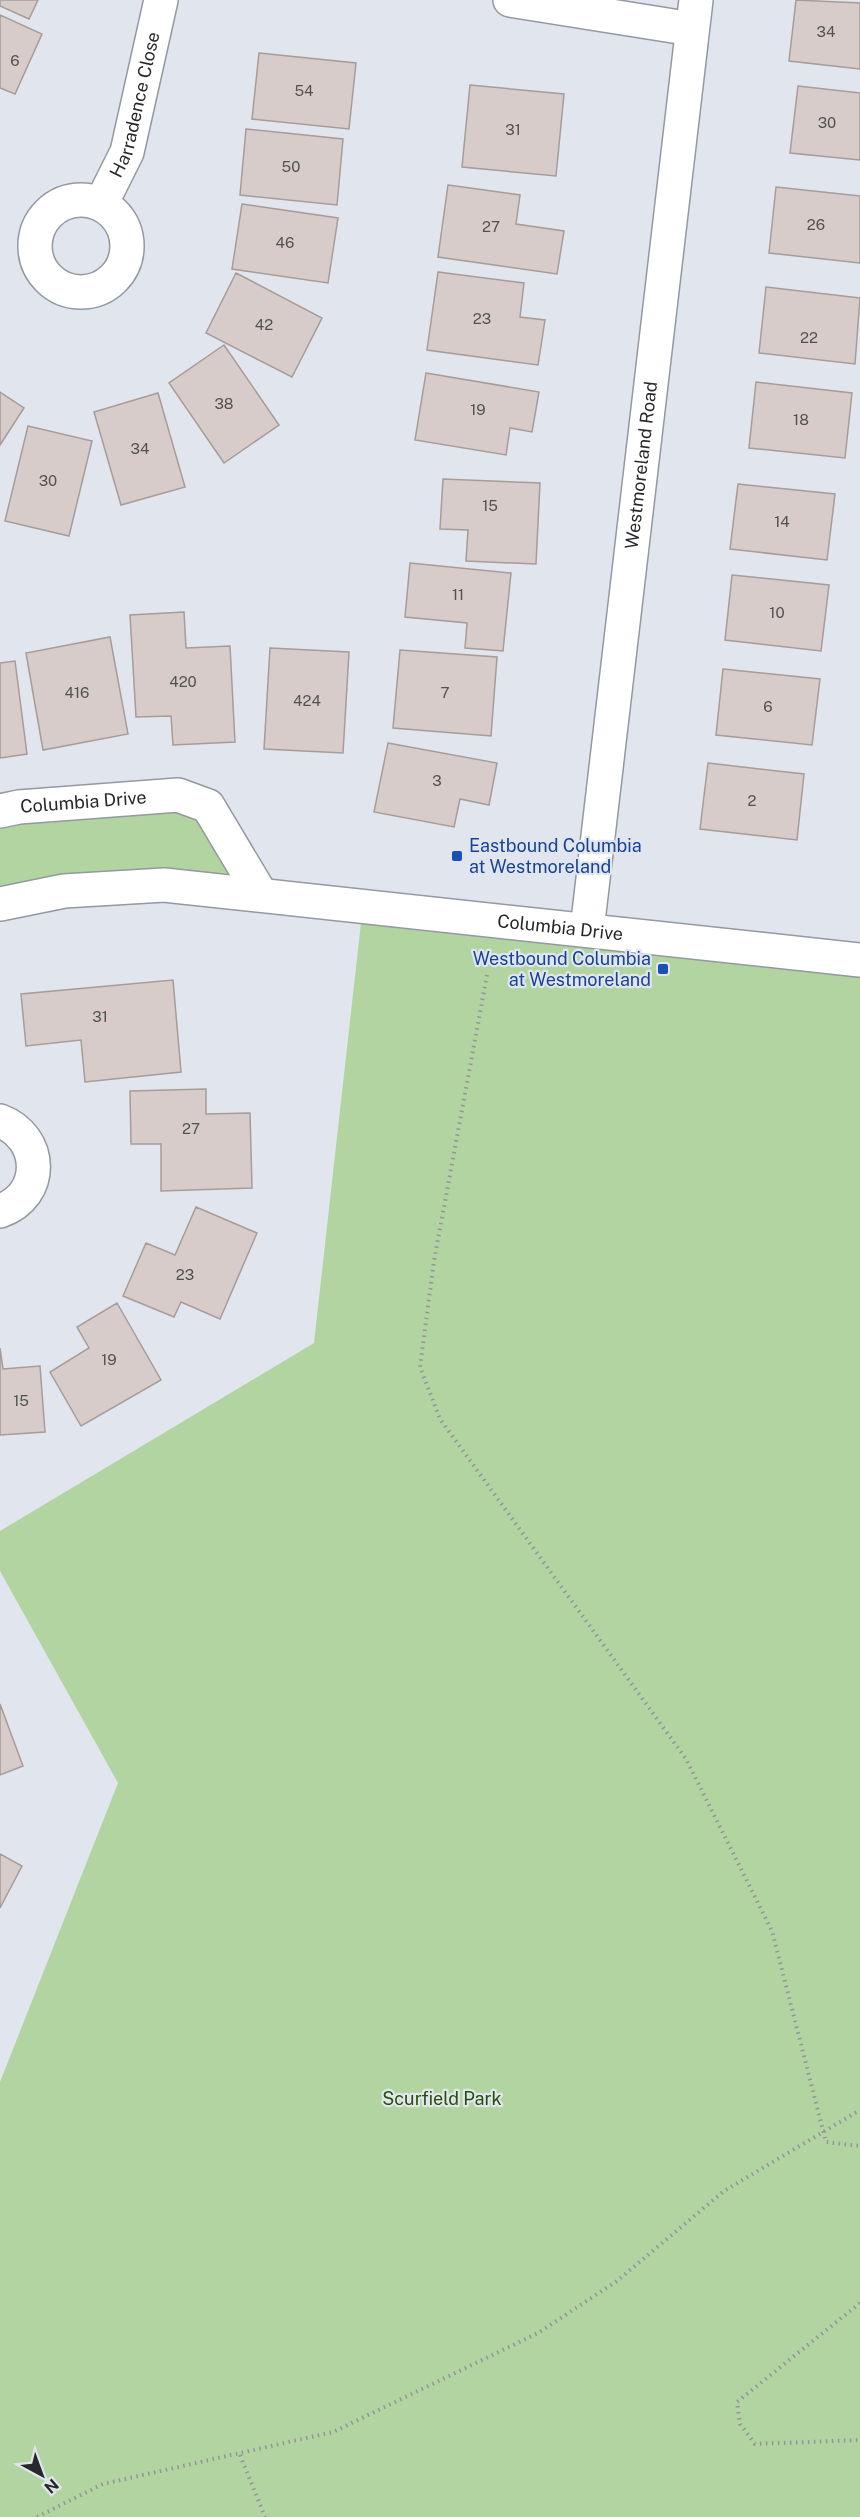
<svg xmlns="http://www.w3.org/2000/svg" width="860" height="2517" font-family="'Public Sans',sans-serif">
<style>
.green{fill:#b1d4a1}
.building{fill:#d7ccc9;stroke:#a69c98;stroke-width:1.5}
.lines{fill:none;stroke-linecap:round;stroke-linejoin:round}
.minor-casing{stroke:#9498a0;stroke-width:36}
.tertiary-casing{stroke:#9498a0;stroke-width:36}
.path{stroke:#92969c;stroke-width:4;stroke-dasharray:1.5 4.5;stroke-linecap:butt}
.minor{stroke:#fff;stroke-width:33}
.tertiary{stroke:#fff;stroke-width:33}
.transit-dot{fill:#1a4fb4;stroke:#e1e5ee;stroke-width:2}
.labels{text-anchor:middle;stroke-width:4.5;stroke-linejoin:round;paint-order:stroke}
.number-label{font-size:15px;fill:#525152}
.street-label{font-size:18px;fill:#26282b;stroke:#e1e5ee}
.transit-label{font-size:18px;fill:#164399;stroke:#e1e5ee;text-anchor:start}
.park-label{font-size:18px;fill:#244f05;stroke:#e1e5ee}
</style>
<rect width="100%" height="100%" fill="#e1e5ee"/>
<!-- green -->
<path class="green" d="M178,795L260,893L0,904V811Z
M363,905L860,959V2517H0V2082L118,1783L0,1571V1531L314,1343Z"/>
<!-- building -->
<path class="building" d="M0,0H38L29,19L0,6Z
M796,0L860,3V69L789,61Z
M0,15L42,34L15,94L0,88Z
M259,53L356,63L349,129L252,119Z
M470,85L564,94L556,176L462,167Z
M798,86L860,93V160L790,153Z
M246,129L343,139L337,205L240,195Z
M448,185L520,195L516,224L564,231L557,274L438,257Z
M776,187L860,196V263L769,253Z
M242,204L338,218L328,283L232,269Z
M438,272L524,283L520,317L545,320L538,365L427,350Z
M236,273L322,318L292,377L206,333Z
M766,287L860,298L855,364L759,353Z
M224,345L279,425L224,463L169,383Z
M426,373L539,392L532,432L510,428L506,455L415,440Z
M756,382L852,393L845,458L749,448Z
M0,392L24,408L0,445Z
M158,393L185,487L121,505L94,412Z
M28,426L92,441L69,536L5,521Z
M443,479L540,483L536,564L466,561L468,530L440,529Z
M738,484L835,494L827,560L730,549Z
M410,563L511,573L503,651L465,648L467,623L405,617Z
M732,575L829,585L821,651L725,640Z
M184,612L186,648L230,646L235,742L173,745L171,716L136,717L130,615Z
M110,637L128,734L43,750L26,653Z
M270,648L349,652L343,753L264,749Z
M400,650L497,657L491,736L393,728Z
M15,661L27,754L0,758V663Z
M723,669L820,679L812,745L716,735Z
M388,743L497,763L489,805L460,799L454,827L374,812Z
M708,763L804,774L797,840L700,829Z
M173,980L181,1072L85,1082L81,1040L26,1046L21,994Z
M206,1089V1114L250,1113L252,1188L161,1191V1144H131L130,1091Z
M196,1207L257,1233L220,1319L181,1302L174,1317L123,1296L146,1243L175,1255Z
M117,1303L161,1380L81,1426L50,1372L89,1348L77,1327Z
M0,1348L3,1369L40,1366L45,1432L0,1435Z
M0,1704L23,1766L0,1775Z
M0,1854L22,1866L0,1908Z"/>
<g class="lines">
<!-- minor casing -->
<g class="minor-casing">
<g id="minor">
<path d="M510,0L692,29"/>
<circle cx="81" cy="246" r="46"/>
<path id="s1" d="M101,204L127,152L161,0"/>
<path id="s2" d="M0,811L19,807L178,795L208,806L260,893"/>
<path id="s3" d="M587,930L696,0"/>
<path d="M0,1121C43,1137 46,1195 0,1211"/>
</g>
</g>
<!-- tertiary casing -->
<g class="tertiary-casing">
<g id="tertiary">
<path id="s4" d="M0,904L64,891L164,885L860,960"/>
</g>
</g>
<!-- path -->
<path class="path" d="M487,975L434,1261L420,1367L440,1419L686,1759L772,1931L826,2142L860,2146
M860,2303L737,2402L740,2424L755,2444L860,2440
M240,2455L265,2517
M37,2517L103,2484L333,2432L538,2333L617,2281L724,2191L860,2110"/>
<!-- minor -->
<use href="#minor" class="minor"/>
<!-- tertiary -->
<use href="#tertiary" class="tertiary"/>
</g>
<!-- markers -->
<g class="transit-dot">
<rect x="451" y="850" width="12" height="12" rx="3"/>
<rect x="657" y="963" width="12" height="12" rx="3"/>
</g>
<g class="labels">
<!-- number labels -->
<g class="number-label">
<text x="826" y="37">34</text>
<text x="15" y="66">6</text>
<text x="304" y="96">54</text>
<text x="827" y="128">30</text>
<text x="513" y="135">31</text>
<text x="291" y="172">50</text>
<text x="816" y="230">26</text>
<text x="491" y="232">27</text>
<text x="285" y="248">46</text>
<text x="482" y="324">23</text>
<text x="264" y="330">42</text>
<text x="809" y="343">22</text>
<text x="224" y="409">38</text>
<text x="478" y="415">19</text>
<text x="801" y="425">18</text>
<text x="140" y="454">34</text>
<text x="48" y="486">30</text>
<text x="490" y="511">15</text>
<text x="782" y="527">14</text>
<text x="458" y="600">11</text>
<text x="777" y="618">10</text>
<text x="183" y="687">420</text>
<text x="77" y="698">416</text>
<text x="445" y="698">7</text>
<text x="307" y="706">424</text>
<text x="768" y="712">6</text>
<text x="437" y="786">3</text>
<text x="752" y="806">2</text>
<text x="100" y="1022">31</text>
<text x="191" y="1134">27</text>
<text x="185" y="1280">23</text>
<text x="109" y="1365">19</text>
<text x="21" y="1406">15</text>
</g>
<!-- street labels -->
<g class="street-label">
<text dy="6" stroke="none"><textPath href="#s1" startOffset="106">Harradence Close</textPath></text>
<text dy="6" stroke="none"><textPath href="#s3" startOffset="468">Westmoreland Road</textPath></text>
<text dy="6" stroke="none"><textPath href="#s2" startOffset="84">Columbia Drive</textPath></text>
<text dy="6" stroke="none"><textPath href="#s4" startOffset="564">Columbia Drive</textPath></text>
</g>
<!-- transit labels -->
<g class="transit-label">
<text x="469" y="852">Eastbound Columbia<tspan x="469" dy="21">at Westmoreland</tspan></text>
<text x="651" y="965" text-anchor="end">Westbound Columbia<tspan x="651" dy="21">at Westmoreland</tspan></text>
</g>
<!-- park labels -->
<g class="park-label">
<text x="442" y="2105">Scurfield Park</text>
</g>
</g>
<!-- north arrow -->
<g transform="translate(42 2475) rotate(139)" stroke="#e1e5ee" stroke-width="4.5" paint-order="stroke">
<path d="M0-4.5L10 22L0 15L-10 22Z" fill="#26282b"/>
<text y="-9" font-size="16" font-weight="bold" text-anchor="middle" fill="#26282b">N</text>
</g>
</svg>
